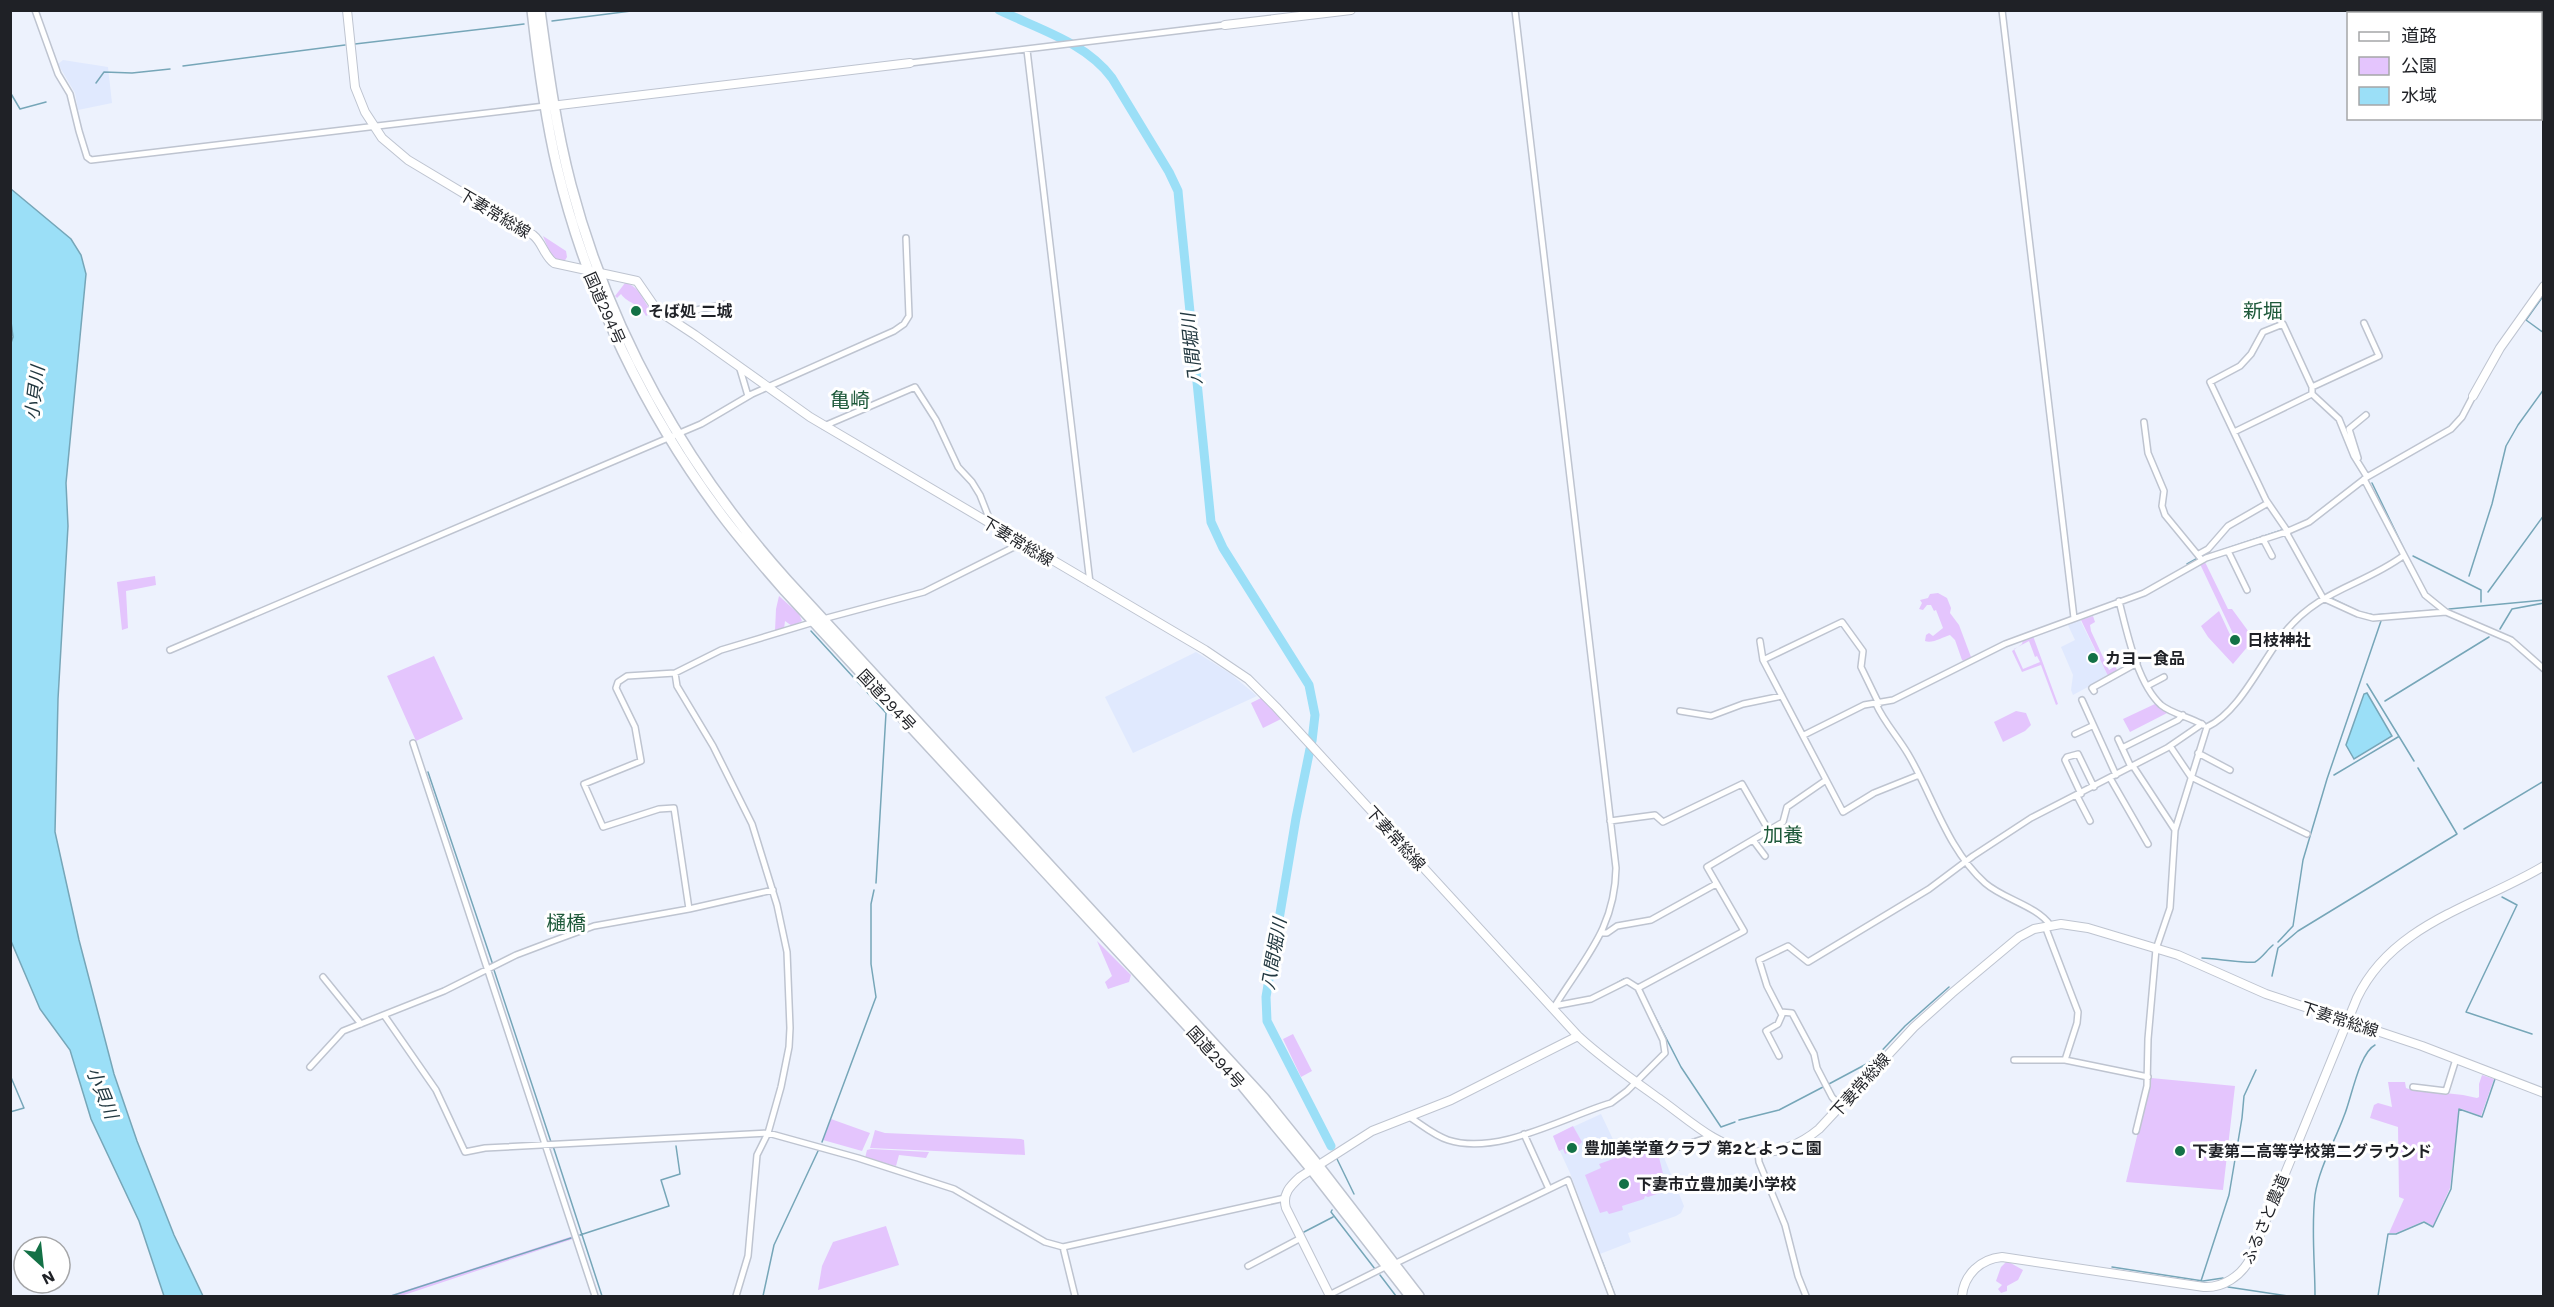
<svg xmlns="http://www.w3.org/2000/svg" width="2554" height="1307" font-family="'Work Sans','Noto Sans JP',sans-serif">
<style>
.built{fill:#e0e9fe}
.green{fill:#e4c5fd;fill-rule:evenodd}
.water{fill:#9bdff7;stroke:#76a6b8;stroke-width:1.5}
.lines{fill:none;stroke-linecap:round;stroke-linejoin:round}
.stream{stroke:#76a6b8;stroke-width:1.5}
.river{stroke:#9bdff7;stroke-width:9}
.street-casing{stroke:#bec4d0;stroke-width:8}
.secondary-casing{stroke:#bec4d0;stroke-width:10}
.highway-casing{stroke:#bec4d0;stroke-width:12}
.street{stroke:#fff;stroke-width:5}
.secondary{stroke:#fff;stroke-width:8}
.highway{stroke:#fff;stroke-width:9}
.poi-dot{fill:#137146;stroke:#fff;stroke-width:2}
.labels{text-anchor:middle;stroke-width:6;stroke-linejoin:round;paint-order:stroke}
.street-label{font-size:16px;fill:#1f2126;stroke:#fff}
.poi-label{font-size:16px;font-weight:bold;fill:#1f2126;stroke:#fff;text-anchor:start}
.water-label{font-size:18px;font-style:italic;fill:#223840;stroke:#fff}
.quarter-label{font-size:20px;fill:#1e593a;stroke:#fff}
</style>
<rect width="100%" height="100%" fill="#edf2fd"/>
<!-- built -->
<path class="built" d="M63,60L108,67L112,103L78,110L75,93L58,64Z
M2078,616L2108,676L2073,695L2071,690L2073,675L2061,647L2075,640L2066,621Z
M1196,652L1231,674L1257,696L1133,753L1105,697Z
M1601,1114L1619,1152L1649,1144H1657L1658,1149L1664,1150L1665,1160L1684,1206L1681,1213L1676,1216L1628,1233L1631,1242L1600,1254L1570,1173L1553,1136Z"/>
<!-- green -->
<path class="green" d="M543,236L566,251L567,257L564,262L552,258Z
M625,283C641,286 642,302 653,312L646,316C639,302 629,305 621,294L617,298L615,296Z
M2205,562L2228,609H2232L2254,639L2233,664L2208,637L2201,626L2219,611L2233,641L2236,640L2200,564Z
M155,576L156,585L126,591L128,628L122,630L117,582Z
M1938,593L1947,598L1951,608L1950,613L1959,625L1971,657L1966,662L1962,660L1955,640L1950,635C1943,637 1932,644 1925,641L1926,635L1929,633L1933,636L1943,628L1936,610L1934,611L1931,605H1927L1923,610L1919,609L1922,603L1920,600L1928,598L1930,594Z
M779,596L799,614L802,621L792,626L785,621L784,629L775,631L776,609Z
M2093,616L2095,622L2090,625L2091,631L2109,670L2114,667L2111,656L2117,670L2108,676L2081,620Z
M2033,636L2058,704L2056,705L2041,665L2022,672L2012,651L2022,644L2023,640ZM2029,641L2035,657L2037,656L2040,662L2023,669L2014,649Z
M434,656L463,719L416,741L387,676Z
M1261,698L1281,719L1263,728L1251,703Z
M2157,703L2171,711L2130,732L2123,719Z
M2016,711L2026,713L2031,725L2025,731L2003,742L1994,722Z
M1097,941L1131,975L1129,982L1108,989L1105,982L1112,976Z
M1293,1034L1312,1071L1301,1077L1283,1039Z
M2482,1075L2494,1079L2481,1116L2459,1108L2450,1188L2433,1226L2424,1221L2396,1233H2389L2404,1199L2399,1197L2398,1127L2370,1118L2374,1105L2378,1103L2392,1107L2388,1082H2405L2406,1088L2409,1089L2463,1095L2477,1098L2479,1097V1084Z
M2151,1078L2235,1086L2223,1190L2126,1182Z
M831,1119L870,1133L862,1151L823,1140Z
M1573,1126L1582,1142L1576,1148L1565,1154L1563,1149L1559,1151L1553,1136Z
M875,1130L885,1133L1021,1139L1024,1140L1025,1155L870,1148Z
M1647,1147L1657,1149L1666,1186L1663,1192L1648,1197L1645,1196L1644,1199L1622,1206L1623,1210L1609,1214L1607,1211L1600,1213L1585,1175L1601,1168L1599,1164Z
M871,1149L929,1152L926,1158L899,1155L896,1166L865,1158L867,1150Z
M886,1226L899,1265L818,1290L822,1266L833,1242Z
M573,1236V1239L401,1296H388Z
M2007,1261L2023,1270L2018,1280L2007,1286V1291L2001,1293L1998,1289L2002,1285L1996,1281L2001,1267Z"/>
<!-- water -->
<path class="water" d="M11,189L71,239L81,255L86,274L66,483L68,526L58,699L55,832L79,940L114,1074L137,1141L174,1235L203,1296H164L139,1221L91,1119L70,1050L40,1009L11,941L10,346L13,337L10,314Z
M2367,693L2392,736L2354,759L2346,745L2364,694Z"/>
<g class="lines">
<!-- stream -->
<path class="stream" d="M552,21L639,10
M355,44L524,24
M183,66L345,45
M96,83L104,72L132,73L170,69
M10,92L20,109L46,102
M2544,295L2526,320L2544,333
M2342,420L2346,429
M2372,483L2404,549
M2413,556L2481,590V602
M2201,557L2282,530
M2187,564L2196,559
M2469,576L2492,504L2506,446L2518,425L2544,389
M2488,592L2544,515
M2331,598L2359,612L2374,615L2438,610
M2449,609L2544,600
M2500,629L2512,609L2544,603
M811,631L886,713L876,883
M2367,684L2414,761
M2385,701L2489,637
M428,772L493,965
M2334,775L2398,737
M2464,829L2544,781
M2502,897L2517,905L2466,1012L2532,1034
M2278,942L2293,926L2303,860L2327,779L2381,621
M2202,958C2211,958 2251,964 2255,962C2262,958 2267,950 2273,945
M494,970L551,1142
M2272,976L2278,948L2298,931L2457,834L2418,768
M1617,983L1624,979
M1541,990L1547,997
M1647,1001L1681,1067L1721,1127L1735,1122
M10,1075L24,1108L10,1112
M1827,1085L1872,1061L1905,1026L1949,987
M1739,1120L1779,1110L1823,1087
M822,1142L876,997L871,964V904L874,890
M553,1146L602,1296
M1337,1159L1354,1194
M1332,1210L1331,1212L1375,1269
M1304,1232L1333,1217
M580,1235L669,1206L661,1180L680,1174L676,1146
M1602,1261L1615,1296
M2112,1267L2203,1281L2223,1278
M1380,1275L1396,1296
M2201,1281L2229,1195L2242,1118L2244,1096L2256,1070
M2228,1287L2288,1296
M391,1296L571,1238
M763,1296L774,1245L818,1151
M2315,1296C2315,1263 2311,1228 2315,1195C2319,1168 2335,1141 2344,1116C2351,1100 2359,1053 2375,1045
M2378,1296L2388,1234H2396L2424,1222L2433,1227L2451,1189L2459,1109L2482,1117L2495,1079"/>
<!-- river -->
<path class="river" d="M999,10C1038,29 1085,42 1112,78L1169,172L1178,191L1179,202L1211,522L1223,548L1309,685L1315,715L1312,741
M1310,749L1296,818L1266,997L1267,1021L1331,1146"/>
<!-- street casing -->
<g class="street-casing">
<path id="street" d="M35,10L58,74L70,94L79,131L87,157L91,160L545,106
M1515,10L1616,868C1615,930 1583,959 1553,1009
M2002,10L2074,618
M1027,50L1090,583
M910,63L1225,25
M666,316L726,304
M740,369L748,396
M2312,387L2379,356L2364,323
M2144,422L2148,453L2164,491L2162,506L2165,515L2202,560
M824,426L915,387L936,420L958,467L972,482L980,495L991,523
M2234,432L2312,394L2339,419L2354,456L2367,477
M2358,458L2349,429L2366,415
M2364,479L2425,595L2446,612L2511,640L2544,669
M2286,532L2323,598L2358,614L2373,618L2446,612
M2288,532L2266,500L2210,382L2240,366L2251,354L2263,332L2283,324L2312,387V394
M2263,539L2272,556
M2228,551L2247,590
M2199,554L2208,549L2228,526L2268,503
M2119,601C2127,632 2137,683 2161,705C2172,714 2190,717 2203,725
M823,619L924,592L1022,543
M1760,641L1763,660L1843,812L1874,793L1919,775
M170,650L701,424L752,394L894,331L904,324L909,316L906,238
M1763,660L1842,622L1863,651L1861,667L1879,704
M675,673L627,676L618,682L616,688L635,727L641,761L584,784L603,827L659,809L674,808L689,909
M2147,686L2164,677
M2094,691L2092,688L2137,663
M2082,700L2116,775
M1876,704C1884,722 1898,737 1908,754C1933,796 1947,849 1985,883C2003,899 2037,906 2050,925
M1680,711L1711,716L1743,704L1782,696
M2075,734L2092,726
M1804,735L1864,705L1893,700L2005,644L2144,593L2206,558L2286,532L2309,522L2367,477L2451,429L2462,417L2473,396
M2118,739L2131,767
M413,743L595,1296
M2170,746L2191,777L2307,834
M2122,748L2178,720L2183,715
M2198,753L2230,770
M2133,766L2175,830
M2110,778L2148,844
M2081,794L2065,760L2067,757L2078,754L2094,787
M2077,796L2090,821
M1610,821L1655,815L1663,822L1742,784L1769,831
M1753,840L1765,856
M2045,926L2078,1012L2077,1023L2065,1060L2148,1077
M1602,933H1607L1617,926L1651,920L1716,884
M323,977L361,1024
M1638,988L1744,931L1707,867L1783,822L1787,807L1826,780
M1781,1012L1792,1013L1814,1054L1817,1068L1832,1097L1840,1106
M384,1015L436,1090L465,1152L485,1148L768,1133L858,1158L954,1189L1045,1242L1063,1247L1285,1198
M1779,1056L1766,1031L1778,1024L1782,1015L1767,986L1759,960L1788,946L1808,962L1929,889L1973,856L2031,818L2167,748L2202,724
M2014,1060H2065
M310,1067L343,1031L444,991L516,955L553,941L594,926L689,909L773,890
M2413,1087L2446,1091L2456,1059
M1408,1116C1421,1124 1433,1135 1448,1140C1498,1156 1564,1117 1611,1103L1627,1091L1665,1053L1663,1040L1638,988L1627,981L1591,999L1554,1006
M2136,1131L2147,1086L2148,1039L2156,949L2170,908L2175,830L2207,727C2240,712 2262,660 2285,632C2320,589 2362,586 2403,556
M1524,1134L1549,1189
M1657,1146L1679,1147L1712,1136
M1758,1152L1759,1162L1785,1225L1798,1276L1806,1296
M1063,1247L1075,1296
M1394,1264L1568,1180L1612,1296
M1248,1266L1301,1238
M1329,1295L1387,1266
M736,1296L748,1256L757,1155L768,1133L781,1087L789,1047L790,1028L787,952L777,905L752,824L713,746L677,686L675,673L721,650L814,622"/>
</g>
<!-- secondary casing -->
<g class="secondary-casing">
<path id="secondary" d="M347,10L355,87L365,112L382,138L408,160L533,235C543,243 544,256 554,263L637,281L657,310L695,335L810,417L1205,650L1248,679L1276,707L1578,1036C1604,1060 1633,1080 1661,1100C1689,1120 1717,1147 1752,1152C1777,1155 1801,1144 1819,1129L1914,1027L1952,993L2019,937L2034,929L2061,924L2088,928L2178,955L2266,994L2422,1046L2544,1093
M1225,25L1351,10
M551,106L910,63
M2473,396L2500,348L2544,286
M1330,1296L1286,1208C1282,1194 1290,1186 1300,1177L1372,1131L1451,1100L1578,1036
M1962,1296C1964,1275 1980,1259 2002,1257L2204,1287C2223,1288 2241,1276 2250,1259L2357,998C2393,923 2477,906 2544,866"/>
</g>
<!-- highway casing -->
<g class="highway-casing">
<path id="highway" d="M532,10C538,63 545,116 557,167C587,293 646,415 724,518C743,543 764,567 785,591L1240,1083L1311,1169L1410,1296
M540,10C548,69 556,128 571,185C610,333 686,467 787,580L1264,1098L1318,1165L1419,1296"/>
</g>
<!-- street -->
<use href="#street" class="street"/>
<!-- secondary -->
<use href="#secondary" class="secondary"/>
<!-- highway -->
<use href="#highway" class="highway"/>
</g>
<!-- markers -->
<g class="poi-dot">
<circle cx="636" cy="311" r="6"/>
<circle cx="2235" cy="640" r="6"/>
<circle cx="2093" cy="658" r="6"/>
<circle cx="1572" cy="1148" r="6"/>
<circle cx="2180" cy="1151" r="6"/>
<circle cx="1624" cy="1184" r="6"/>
</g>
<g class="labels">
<!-- street labels -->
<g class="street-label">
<text transform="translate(495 213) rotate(31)" y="6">下妻常総線</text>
<text transform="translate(605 308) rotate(66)" y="6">国道294号</text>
<text transform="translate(1018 541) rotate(31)" y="6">下妻常総線</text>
<text transform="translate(887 700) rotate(47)" y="6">国道294号</text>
<text transform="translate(1396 838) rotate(48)" y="6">下妻常総線</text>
<text transform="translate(2340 1019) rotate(18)" y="6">下妻常総線</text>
<text transform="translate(1216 1057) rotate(48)" y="6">国道294号</text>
<text transform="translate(1860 1085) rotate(-48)" y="6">下妻常総線</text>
<text transform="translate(2265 1219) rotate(-67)" y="6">ふるさと農道</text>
</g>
<!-- poi labels -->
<g class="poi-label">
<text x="648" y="317">そば処 二城</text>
<text x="2247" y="646">日枝神社</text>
<text x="2105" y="664">カヨー食品</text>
<text x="1584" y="1154">豊加美学童クラブ 第2とよっこ園</text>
<text x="2192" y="1157">下妻第二高等学校第二グラウンド</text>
<text x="1636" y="1190">下妻市立豊加美小学校</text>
</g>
<!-- water labels -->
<g class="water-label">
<text transform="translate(1192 349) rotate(-96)" y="6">八間堀川</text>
<text transform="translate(35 393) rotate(-83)" y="6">小貝川</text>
<text transform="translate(1274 954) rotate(-80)" y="6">八間堀川</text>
<text transform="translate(102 1093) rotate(68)" y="6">小貝川</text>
</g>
<!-- quarter labels -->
<g class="quarter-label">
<text x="2263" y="318">新堀</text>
<text x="850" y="407">亀崎</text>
<text x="1783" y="842">加養</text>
<text x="566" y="930">樋橋</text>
</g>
</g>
<!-- border -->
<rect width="2554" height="1307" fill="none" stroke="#1f2126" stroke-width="24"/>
<!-- legend -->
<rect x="2347" y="12" width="195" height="108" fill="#ffffff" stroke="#a5a6a8" stroke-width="1.5"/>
<rect x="2359" y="32" width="30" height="9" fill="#ffffff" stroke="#a5a6a8" stroke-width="1.5"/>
<text x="2401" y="42" font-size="18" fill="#1f2126">道路</text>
<rect x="2359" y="57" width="30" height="18" fill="#e4c5fd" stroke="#a5a6a8" stroke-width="1.5"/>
<text x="2401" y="72" font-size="18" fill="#1f2126">公園</text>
<rect x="2359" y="87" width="30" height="18" fill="#9bdff7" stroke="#a5a6a8" stroke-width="1.5"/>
<text x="2401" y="102" font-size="18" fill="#1f2126">水域</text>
<!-- north arrow -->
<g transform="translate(42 1265) rotate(153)"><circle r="28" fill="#ffffff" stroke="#a5a6a8" stroke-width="1.5"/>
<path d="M0-4.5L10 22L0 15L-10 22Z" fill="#137146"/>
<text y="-9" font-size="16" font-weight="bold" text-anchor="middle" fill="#1f2126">N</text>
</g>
</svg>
